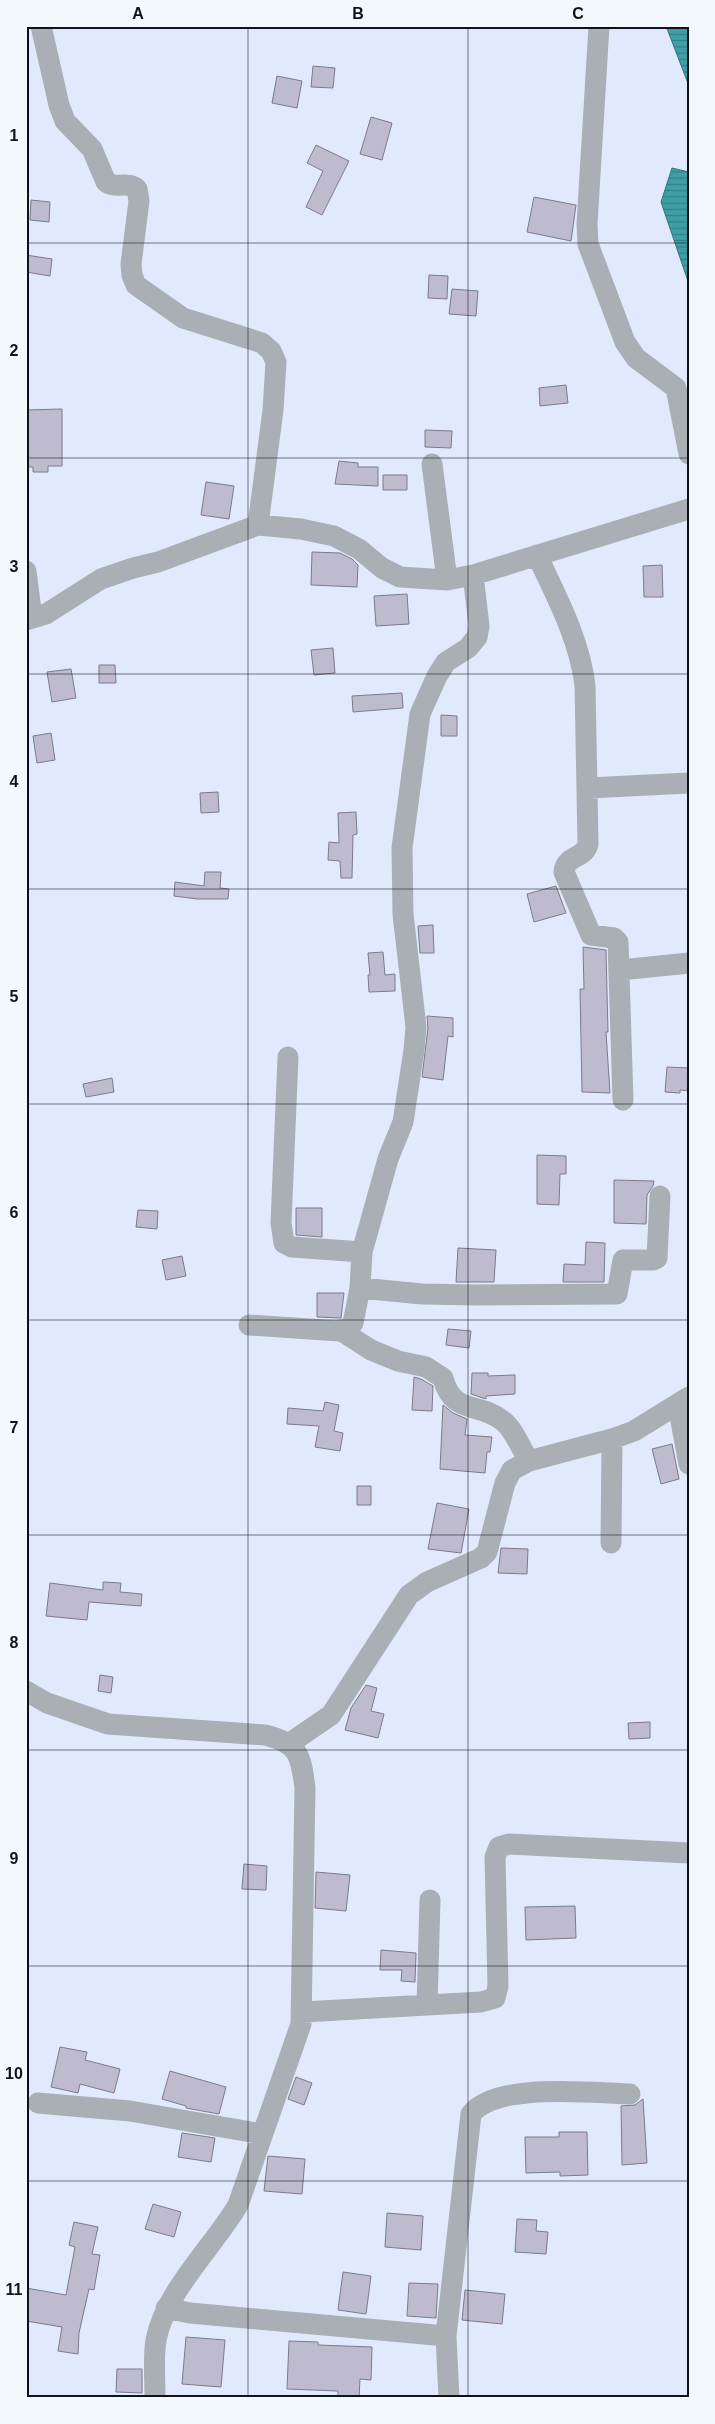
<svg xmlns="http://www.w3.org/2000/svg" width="715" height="2424" font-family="Helvetica,sans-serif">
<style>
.water{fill:url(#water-rules);stroke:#31747b}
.building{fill:#bebbce;stroke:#7c7a8b}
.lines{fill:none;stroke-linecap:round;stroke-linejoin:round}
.minor{stroke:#a8b0b5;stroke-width:21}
.grid{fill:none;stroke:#0f1218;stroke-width:1;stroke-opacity:0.55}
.neatline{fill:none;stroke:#0f1218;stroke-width:2}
.grid-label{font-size:16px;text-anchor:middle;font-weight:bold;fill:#0f1218}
</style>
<defs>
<pattern id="water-rules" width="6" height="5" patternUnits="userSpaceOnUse" patternTransform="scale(1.25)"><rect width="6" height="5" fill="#409ea6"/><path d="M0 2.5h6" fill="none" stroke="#347f86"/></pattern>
</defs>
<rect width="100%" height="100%" fill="#e1eafc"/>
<!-- water -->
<path class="water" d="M666,26H689V86Z
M672,168L689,172V284L661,202Z"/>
<!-- building -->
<path class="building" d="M313,66L335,68L333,88L311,87Z
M277,76L302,81L297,108L272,103Z
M371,117L392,123L382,160L360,154Z
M316,145L349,161L322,215L306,207L323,171L307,163Z
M534,197L576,205L571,241L527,232Z
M31,200L50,202L49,222L30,220Z
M26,255L52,259L50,276L26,272Z
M429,275L448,276L447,299L428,298Z
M452,289L478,291L476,316L449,314Z
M566,385L568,403L540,406L539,388Z
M62,409V466H48V472H33V467H26V410Z
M425,430L452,431L451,448L425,447Z
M339,461L358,463V467H378V486L335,484Z
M383,475H407V490H383Z
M206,482L234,486L229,519L201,515Z
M312,552L340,553L352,559L358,565L357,587L311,585Z
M662,565L663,597H644L643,566Z
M407,594L409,624L376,626L374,596Z
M333,648L335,673L314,675L311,650Z
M99,665H115L116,683H99Z
M71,669L76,698L52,702L47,672Z
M402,693L403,708L353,712L352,696Z
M441,715L457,716V736H441Z
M51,733L55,760L37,763L33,736Z
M218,792L219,812L201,813L200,793Z
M356,812L357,834L353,835L352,878H341L340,861L328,860L329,842L339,843L338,813Z
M205,872H221L220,888L229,889L228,899H197L174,896L175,882L204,886Z
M556,886L566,913L534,922L527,894Z
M433,925L434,953H420L418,926Z
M583,947L606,950L608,1032H606L610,1093L582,1092L580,989H584Z
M383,952L385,975L395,974V991L369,992L368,975H370L368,953Z
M427,1016L453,1018V1037L448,1036L443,1080L422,1077L428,1028Z
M667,1067L689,1068V1091L680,1090V1093L665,1092Z
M112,1078L114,1092L86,1097L83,1084Z
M537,1155L566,1156V1174H560L559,1205L537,1204Z
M614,1180L654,1181L653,1186L647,1195L646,1224L614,1223Z
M296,1208H322V1237L296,1235Z
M138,1210L158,1211L157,1229L136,1227Z
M586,1242L605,1243L604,1282H563L564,1264L585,1265Z
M458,1248L496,1250L494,1282H456Z
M182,1256L186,1276L166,1280L162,1260Z
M317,1293H344L341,1318L317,1317Z
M448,1329L471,1331L469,1348L446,1345Z
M472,1373H488V1376L515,1375V1394L486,1396V1399L471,1394Z
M414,1377L421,1379L433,1386L432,1411L412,1410Z
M325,1402L339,1405L334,1431L343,1433L340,1451L315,1447L319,1426L287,1424L288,1408L323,1411Z
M443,1405L453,1413L467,1419L465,1435L492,1437L490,1452H487L485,1473L440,1469Z
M672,1444L679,1479L661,1484L652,1449Z
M357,1486H371V1505H357Z
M437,1503L469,1509L461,1553L428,1549Z
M501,1548L528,1549L527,1574L498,1573Z
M103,1582L121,1583L120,1592L142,1594L141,1606L89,1602L87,1620L46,1616L50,1583L103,1590Z
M100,1675L113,1677L111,1693L98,1691Z
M366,1685L377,1688L371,1711L384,1714L378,1738L345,1730L351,1708Z
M650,1722V1738L629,1739L628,1723Z
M244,1864L267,1866L266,1890L242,1889Z
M316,1872L350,1875L346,1911L315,1908Z
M575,1906L576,1938L526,1940L525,1907Z
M381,1950L416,1953L415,1982L401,1981L402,1970H380Z
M60,2047L87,2052L85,2060L120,2069L114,2093L80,2084L78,2093L51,2087Z
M170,2071L226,2087L219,2114L186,2108V2106L162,2099Z
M296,2077L312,2083L304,2105L288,2099Z
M643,2099L647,2163L622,2165L621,2106L635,2105Z
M559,2132H587L588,2175L560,2176V2172L526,2173L525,2137H559Z
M182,2133L215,2138L211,2162L178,2157Z
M268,2156L305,2159L302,2194L264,2191Z
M153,2204L181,2212L174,2237L145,2229Z
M387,2213L423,2216L421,2250L385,2247Z
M517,2219L537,2220L536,2231L548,2232L546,2254L515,2252Z
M74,2222L98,2227L92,2254L100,2255L94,2290L89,2289L79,2333L78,2354L58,2351L62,2327L26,2321V2288L66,2295L75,2247L69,2245Z
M343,2272L371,2276L366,2314L338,2310Z
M409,2283L438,2284L436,2318L407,2316Z
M465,2290L505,2294L502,2324L462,2320Z
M186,2337L225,2340L221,2387L182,2384Z
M289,2341L318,2342V2345L372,2347L371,2380L360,2379L359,2398H338V2391L287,2389Z
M117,2369H142V2393L116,2392Z"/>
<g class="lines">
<!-- minor -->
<path class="minor" d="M41,26L59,105L65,121L92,149L106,182C115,189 128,181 137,189L139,201L131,264L132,275L136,285L183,318L262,343L271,351L276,362L273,410L258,525
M599,26L587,224L588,244L625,342L636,358L676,388L689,454
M432,464L447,580
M537,555C557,598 579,638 585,685L588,844C585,859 565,855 564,872L591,935L614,938L618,942L623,1100
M26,571L32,618
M26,620L46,614L101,579L133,568L158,562L258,525L301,529L334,536L359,549L382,568L400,577L447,580L473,575L689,509
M588,788L689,783
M620,970L689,963
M288,1057L281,1223L284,1243L292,1247L362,1252
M360,1288L422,1294L476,1295L617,1294L623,1260H653L657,1258L660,1196
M249,1325L339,1331L347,1329L353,1323L360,1288L362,1252L388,1159L403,1122L414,1050L416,1027L403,914L402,848L420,714L437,676L446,662L468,648L477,637L479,626L473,575
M340,1330L371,1350L398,1361L426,1367L443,1378C453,1416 479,1401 503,1421C514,1429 521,1449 529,1461
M678,1405L689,1464
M611,1543L612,1439
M26,1691L47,1703L108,1724L265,1735C299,1743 301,1756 305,1788L301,2024L238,2205C213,2247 165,2292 156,2340C153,2359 155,2378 155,2398
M290,1743L331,1715L409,1595L427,1582L481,1558L487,1552L505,1483L512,1470L529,1461L612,1439L634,1431L689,1397
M427,2005L430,1900
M303,2012L481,2002L495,1998L498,1986L495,1857L499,1847L509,1844L689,1853
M38,2103L130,2111L262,2134
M166,2308L190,2313L446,2336
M449,2398L446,2336L471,2114C497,2082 591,2093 630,2094"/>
</g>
<!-- grid -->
<path class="grid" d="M248,26V2398M468,26V2398M26,243H689M26,458H689M26,674H689M26,889H689M26,1104H689M26,1320H689M26,1535H689M26,1750H689M26,1966H689M26,2181H689"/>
<!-- border -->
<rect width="715" height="2424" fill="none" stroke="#f3f7fe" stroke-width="55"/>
<rect x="28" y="28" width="660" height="2368" class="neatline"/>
<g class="grid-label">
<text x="138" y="19">A</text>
<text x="358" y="19">B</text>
<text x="578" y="19">C</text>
<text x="14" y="141">1</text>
<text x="14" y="356">2</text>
<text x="14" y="572">3</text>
<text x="14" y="787">4</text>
<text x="14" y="1002">5</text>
<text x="14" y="1218">6</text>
<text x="14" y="1433">7</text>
<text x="14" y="1648">8</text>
<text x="14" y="1864">9</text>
<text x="14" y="2079">10</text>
<text x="14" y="2295">11</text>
</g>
</svg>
